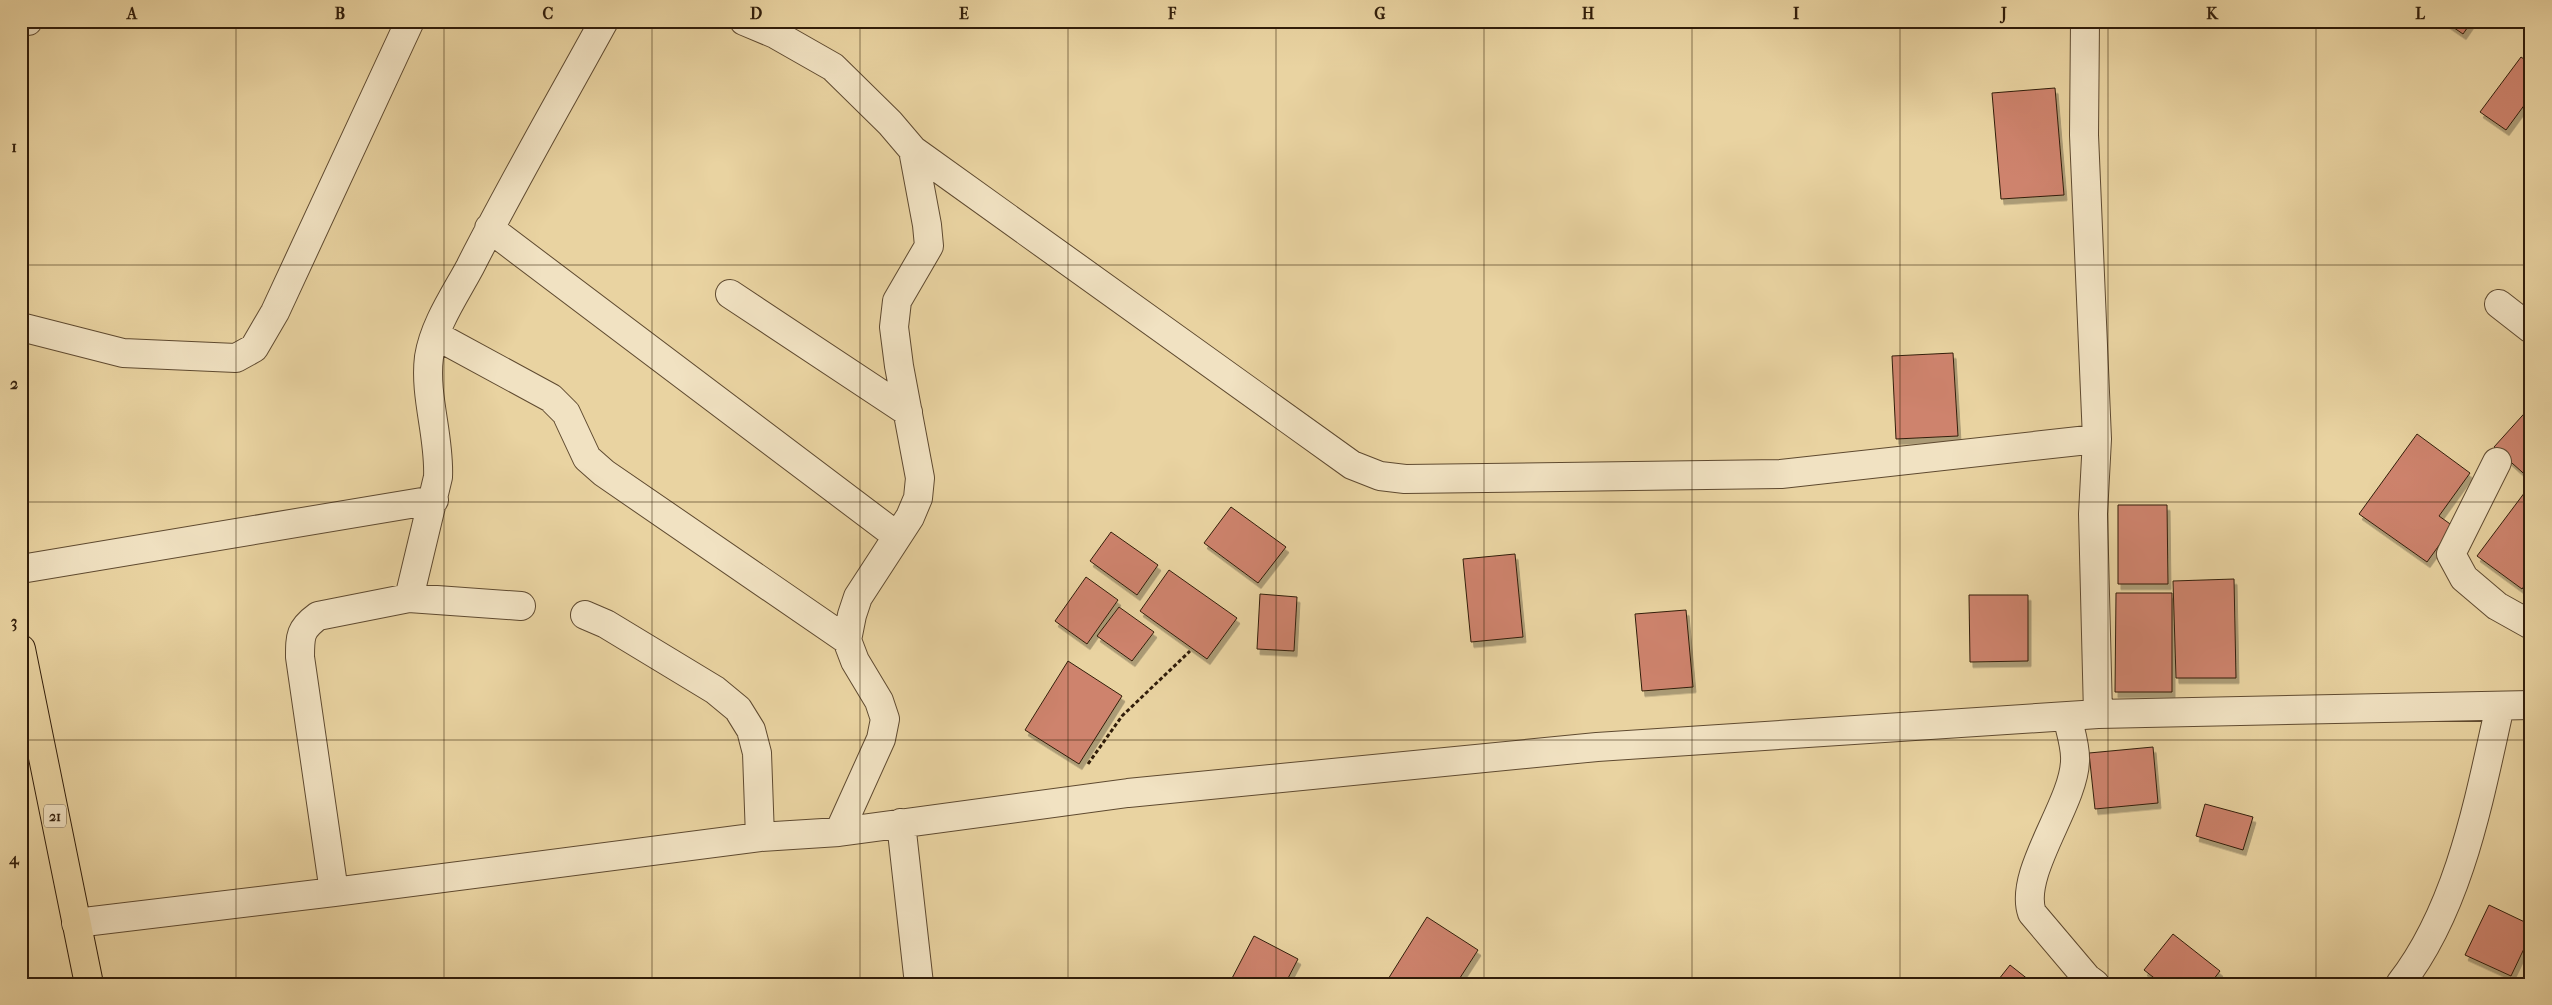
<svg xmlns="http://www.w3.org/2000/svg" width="2552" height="1005" font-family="'IM FELL French Canon',serif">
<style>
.building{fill:#ce836d;stroke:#311d0a;filter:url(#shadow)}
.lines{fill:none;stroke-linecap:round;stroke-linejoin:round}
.minor-casing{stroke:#5f4a30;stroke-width:30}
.highway-casing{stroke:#311d0a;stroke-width:30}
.path{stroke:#311d0a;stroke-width:3;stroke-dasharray:4 2.5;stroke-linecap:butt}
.minor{stroke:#f1e2c2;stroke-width:28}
.highway{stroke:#e9d3a1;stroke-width:28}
.grid{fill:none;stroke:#311d0a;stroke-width:1;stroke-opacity:0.55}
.labels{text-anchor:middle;stroke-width:5;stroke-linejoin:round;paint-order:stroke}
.shield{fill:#f1e2c2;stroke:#6b5841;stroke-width:1}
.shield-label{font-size:14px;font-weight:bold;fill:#311d0a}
.neatline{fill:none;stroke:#311d0a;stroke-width:2}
.grid-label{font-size:16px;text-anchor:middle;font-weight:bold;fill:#311d0a}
</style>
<defs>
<filter id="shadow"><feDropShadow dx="3" dy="5.5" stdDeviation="0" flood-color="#0004"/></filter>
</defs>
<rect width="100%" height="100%" fill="#e9d3a1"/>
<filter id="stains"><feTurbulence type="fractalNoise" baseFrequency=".004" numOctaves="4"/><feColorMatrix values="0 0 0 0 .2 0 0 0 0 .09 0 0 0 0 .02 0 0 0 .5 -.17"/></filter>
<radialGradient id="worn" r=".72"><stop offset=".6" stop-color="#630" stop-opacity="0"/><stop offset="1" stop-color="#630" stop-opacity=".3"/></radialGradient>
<!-- building -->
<path class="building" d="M2444,21H2472L2463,34Z
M2521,57L2531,64V96L2506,130L2480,112Z
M2055,88L2064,195L2001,199L1992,93Z
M1953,353L1958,436L1896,439L1892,356Z
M2531,406V480L2494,447Z
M2417,434L2470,473L2439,516L2453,526L2427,562L2359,514Z
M2528,488L2531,490V577L2522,589L2477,556Z
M2118,505H2167L2168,584H2118Z
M1231,507L1286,547L1258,583L1204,543Z
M1111,532L1158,565L1137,595L1090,561Z
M1515,554L1523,637L1471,642L1463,559Z
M1169,570L1237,618L1207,659L1140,611Z
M1086,577L1118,600L1087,644L1055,621Z
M2234,579L2236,678H2176L2173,581Z
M2116,593H2172V692H2115Z
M1260,594L1297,597L1294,651L1257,649Z
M1969,595H2028V661L1970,662Z
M1119,607L1154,632L1132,661L1097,636Z
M1686,610L1693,687L1642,691L1635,614Z
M1068,661L1122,696L1079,764L1025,730Z
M2153,747L2158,803L2095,809L2089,753Z
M2205,804L2253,817L2243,850L2196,836Z
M2489,905L2531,925V934L2511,976L2465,955Z
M1427,917L1478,950L1456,984H1385Z
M2173,934L2220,971L2210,984H2162L2144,970Z
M1254,936L1298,959L1285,984H1229Z
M2010,965L2034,984H1995Z"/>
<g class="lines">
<!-- minor casing -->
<g class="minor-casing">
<path id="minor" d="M744,21L775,34L833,67L890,123L913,150L927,225L929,246L897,301L894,327L899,366L920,478L918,498L910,517L858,597L852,615L847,640L855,661L879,701L885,719L881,739L839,832
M2085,21L2084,135L2097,439L2093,514L2098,714
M21,22L28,21
M913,150L1352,465L1380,476L1405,479L1781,474L2097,439
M489,228L897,536
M730,294L908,412
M2499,304L2531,329
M21,327L123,353L236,358L254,348L275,312L410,21
M435,335L551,398L566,413L587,458L604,473L847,640
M2497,462L2451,554L2464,578L2497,606L2531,625
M21,569L434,500
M409,598L521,606
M585,615L606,624L715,690L738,709L751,730L757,753L760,837
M2067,716C2070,730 2076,747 2075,761C2074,804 2018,873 2032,913L2087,978L2095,984
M901,823L919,984
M334,892L300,657C300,636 300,629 318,616L409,598L438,477C440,437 424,396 429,357C434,325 455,295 470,267C512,184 559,103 604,21
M76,923L334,892L760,837L839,832L1128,793L1597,747L2098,714L2531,705
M2400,984C2460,907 2479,799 2500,706"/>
</g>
<!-- highway casing -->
<g class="highway-casing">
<path id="highway" d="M21,649L89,984"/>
</g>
<!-- path -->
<path class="path" d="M1088,764L1122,716L1190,651"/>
<!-- minor -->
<use href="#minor" class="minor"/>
<!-- highway -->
<use href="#highway" class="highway"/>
</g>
<!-- grid -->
<path class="grid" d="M236,21V984M444,21V984M652,21V984M860,21V984M1068,21V984M1276,21V984M1484,21V984M1692,21V984M1900,21V984M2108,21V984M2316,21V984M21,265H2531M21,502H2531M21,740H2531"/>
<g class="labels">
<!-- shield labels -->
<rect class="shield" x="44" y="804.5" width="22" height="23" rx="4"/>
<g class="shield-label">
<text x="55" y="821">21</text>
</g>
</g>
<!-- margin -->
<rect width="2552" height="1005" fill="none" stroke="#e9d3a1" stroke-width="55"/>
<rect x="28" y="28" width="2496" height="950" class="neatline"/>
<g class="grid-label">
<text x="132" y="19">A</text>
<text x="340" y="19">B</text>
<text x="548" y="19">C</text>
<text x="756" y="19">D</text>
<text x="964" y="19">E</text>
<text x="1172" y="19">F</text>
<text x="1380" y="19">G</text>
<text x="1588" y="19">H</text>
<text x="1796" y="19">I</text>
<text x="2004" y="19">J</text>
<text x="2212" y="19">K</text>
<text x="2420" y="19">L</text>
<text x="14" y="152">1</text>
<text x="14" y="389">2</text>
<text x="14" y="627">3</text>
<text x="14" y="864">4</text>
</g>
<rect width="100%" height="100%" filter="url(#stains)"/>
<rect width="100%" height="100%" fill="url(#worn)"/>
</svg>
